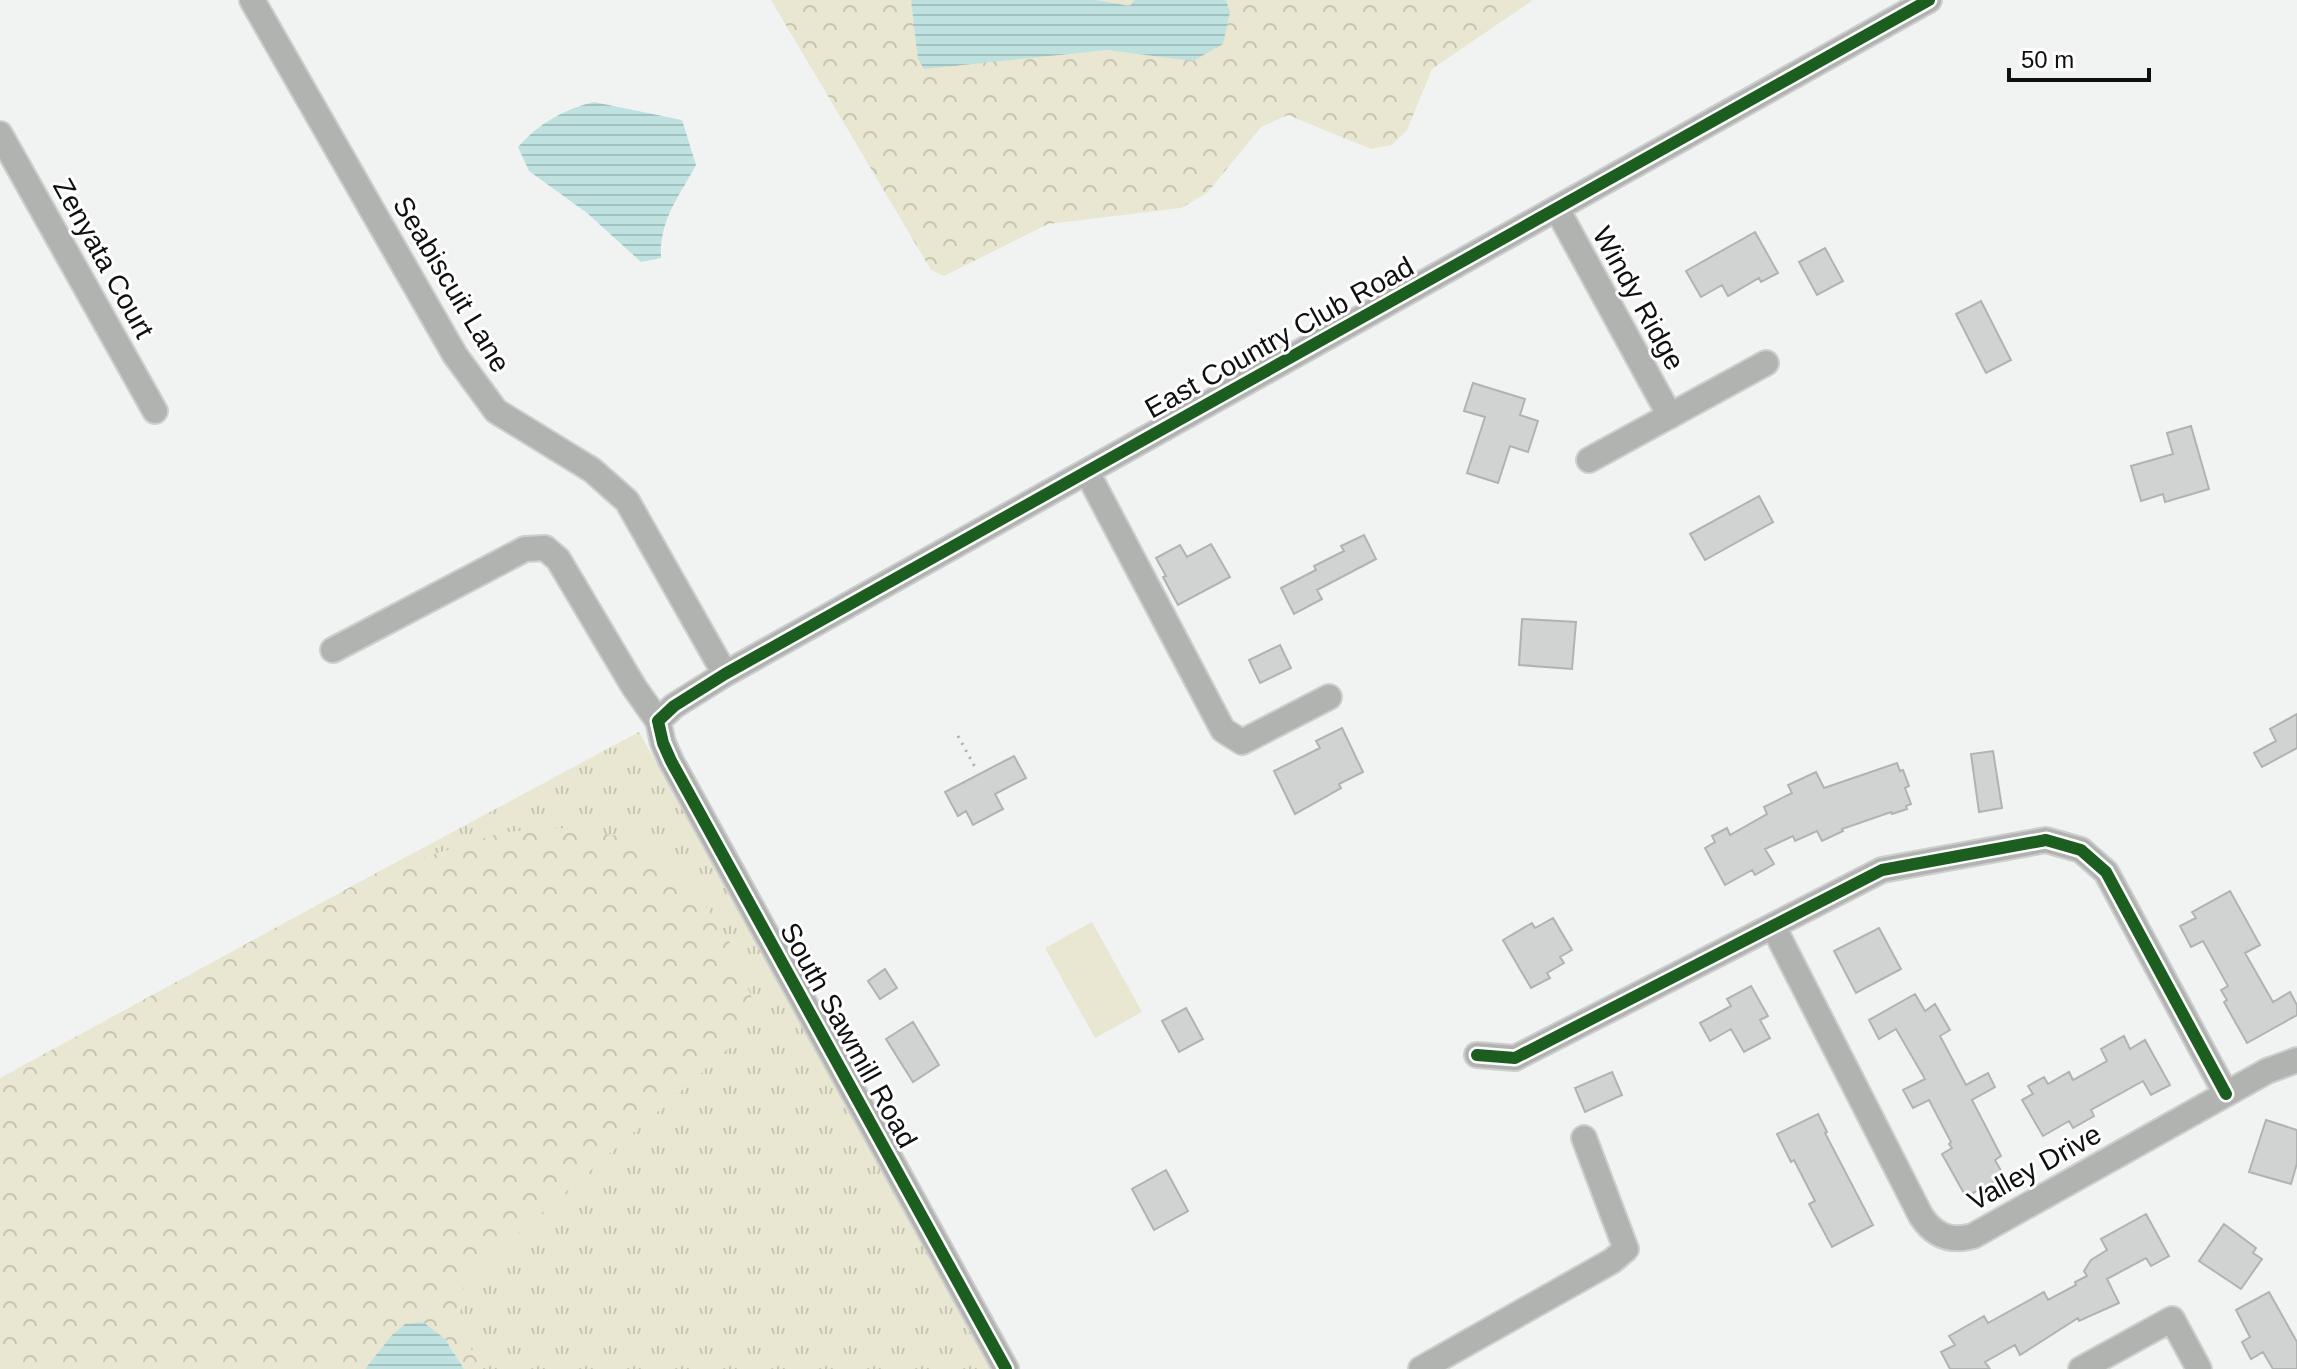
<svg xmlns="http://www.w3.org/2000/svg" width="2297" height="1369" font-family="Arial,sans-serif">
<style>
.grass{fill:url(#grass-tufts)}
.forest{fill:url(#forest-crowns)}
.pitch{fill:#e9e6d1}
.water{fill:url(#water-rules)}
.building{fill:#d1d3d2;stroke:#b1b3b2;stroke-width:2}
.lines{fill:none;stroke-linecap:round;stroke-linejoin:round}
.minor-casing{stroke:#cdcfce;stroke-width:28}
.path{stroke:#adafab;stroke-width:3;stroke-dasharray:2 6;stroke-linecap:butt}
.minor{stroke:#b1b3b0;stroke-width:24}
.cycleway-casing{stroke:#fff;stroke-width:17}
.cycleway{stroke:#1b5e20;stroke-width:12}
.labels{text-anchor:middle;stroke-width:6;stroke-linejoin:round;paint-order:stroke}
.street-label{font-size:28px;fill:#0e0f0e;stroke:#fff}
</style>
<defs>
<pattern id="grass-tufts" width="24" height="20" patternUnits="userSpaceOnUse" patternTransform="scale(2)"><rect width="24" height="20" fill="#e9e6d1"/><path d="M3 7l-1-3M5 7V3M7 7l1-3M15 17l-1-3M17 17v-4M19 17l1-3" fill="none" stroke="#c7c4b2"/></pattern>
<pattern id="forest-crowns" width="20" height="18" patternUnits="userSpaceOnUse" patternTransform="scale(2)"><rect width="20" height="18" fill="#e9e6d1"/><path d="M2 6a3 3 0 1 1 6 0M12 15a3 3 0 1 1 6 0" fill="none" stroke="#c7c4b2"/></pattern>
<pattern id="water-rules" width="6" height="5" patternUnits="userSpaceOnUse" patternTransform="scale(2)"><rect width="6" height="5" fill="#bfe2e0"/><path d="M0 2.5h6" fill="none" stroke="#a3c1bf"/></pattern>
</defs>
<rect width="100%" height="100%" fill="#f1f3f2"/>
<!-- grass -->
<path class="grass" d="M639,732L993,1369H482L458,1326L465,1280L739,1040L754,1003L378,872Z"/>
<!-- forest -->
<path class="forest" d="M771,0H1533L1432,69L1407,130L1392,145L1371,149L1288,115L1261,127L1207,193L1181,208L1048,224L944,276L931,270Z
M565,828L631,838L695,890L732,946L754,1004L739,1040L465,1280L458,1326L482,1369H464L445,1339L392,1335L365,1369H0V1078L378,872L504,832Z"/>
<!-- pitch -->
<path class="pitch" d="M1092,922L1142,1012L1095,1038L1045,948Z"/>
<!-- water -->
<path class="water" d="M911,0H1096L1130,6L1134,0H1226L1230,12L1223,44L1193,61L1107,50L924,69L918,59Z
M594,102L682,120L696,165C679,197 659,220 661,258L641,262L587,213L529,171L518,147C538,124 564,109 594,102Z
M423,1322L445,1339L464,1369H365L392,1335L405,1324Z"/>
<!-- building -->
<path class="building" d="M1755,232L1778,273L1761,282L1759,278L1728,296L1722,285L1701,297L1686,271Z
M1825,248L1843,281L1817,295L1799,262Z
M1981,301L2011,360L1986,373L1956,314Z
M1473,383L1525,399L1520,415L1538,421L1528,452L1510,446L1498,483L1467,473L1485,417L1464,411Z
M2191,426L2209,489L2165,502L2163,494L2141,501L2131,466L2173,454L2167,433Z
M1759,496L1773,522L1705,560L1690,534Z
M1364,535L1376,559L1317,590L1322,599L1294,614L1281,588L1316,570L1314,566L1344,551L1341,546Z
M1211,544L1230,577L1178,605L1163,577L1166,576L1156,558L1180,545L1187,557Z
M1522,619L1576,622L1572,669L1519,665Z
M1280,645L1291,668L1260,683L1249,660Z
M2297,714V748L2262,767L2254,753L2276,741L2270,729Z
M1342,728L1363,772L1339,784L1341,788L1295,814L1274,771L1320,748L1316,741Z
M1993,751L2002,808L1979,812L1971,754Z
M1014,756L1026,778L995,794L1003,809L973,825L966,811L958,816L945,792Z
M1897,763L1900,771L1903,770L1909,786L1905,788L1911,804L1906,806L1907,809L1892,814L1891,812L1842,829L1843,831L1822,841L1817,831L1795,841L1793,836L1765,849L1774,864L1755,875L1752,870L1725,885L1705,848L1715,842L1712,836L1727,828L1730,835L1767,814L1764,807L1792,793L1788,785L1816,772L1824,788Z
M2230,891L2260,945L2245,953L2273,1002L2290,992L2297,1005V1015L2247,1043L2224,1002L2227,1000L2221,990L2228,986L2203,941L2191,947L2180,926L2196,918L2192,912Z
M1553,918L1572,950L1560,957L1564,963L1547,973L1550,978L1531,988L1503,940L1532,923L1535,928Z
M1879,928L1901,969L1856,993L1834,951Z
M885,969L897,988L880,999L868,981Z
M1751,986L1768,1016L1760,1020L1770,1038L1744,1052L1731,1029L1710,1041L1700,1023L1731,1006L1727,999Z
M1915,994L1925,1011L1935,1004L1950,1030L1940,1036L1966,1085L1988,1073L1995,1087L1972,1100L2001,1156L1995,1160L2004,1176L1966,1197L1942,1154L1952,1148L1949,1144L1951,1142L1929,1100L1913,1108L1903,1090L1925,1079L1896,1029L1879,1039L1869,1020Z
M1186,1008L1203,1039L1179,1052L1162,1021Z
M913,1022L939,1065L913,1082L886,1039Z
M2124,1036L2130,1049L2145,1040L2170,1085L2151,1095L2143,1081L2091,1110L2094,1116L2073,1128L2069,1121L2043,1136L2022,1100L2033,1094L2028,1086L2044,1077L2048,1084L2069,1072L2073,1080L2107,1061L2101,1049Z
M1612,1072L1622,1095L1585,1112L1575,1088Z
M1818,1114L1827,1132L1825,1133L1873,1225L1832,1247L1809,1204L1815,1201L1794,1160L1791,1162L1777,1134Z
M2266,1120L2297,1130V1163L2291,1184L2249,1172Z
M1166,1170L1188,1211L1154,1230L1132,1189Z
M2146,1214L2169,1256L2151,1266L2146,1258L2107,1279L2119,1303L2079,1321L2078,1318L2020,1355L2015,1345L1985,1362L1990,1369H1950L1941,1352L1955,1345L1949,1336L1984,1316L1988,1323L2044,1292L2048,1300L2076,1285L2075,1282L2087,1276L2084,1271L2091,1260L2107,1250L2101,1239Z
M2224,1224L2256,1248L2253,1253L2262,1259L2241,1289L2199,1261Z
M2269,1292L2297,1342V1369H2273L2263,1352L2251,1359L2242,1342L2250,1337L2236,1310Z"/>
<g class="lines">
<!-- minor casing -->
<g class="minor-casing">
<path id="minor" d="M252,0L455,355L496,411L592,470L627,501L725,674
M0,134L155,411
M1557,209L1670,416
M1589,460L1766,363
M1087,472L1223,730L1242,742L1329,697
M333,650L525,549L545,548L558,559L634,687L658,721L663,743L671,761L1006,1369
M658,721L674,706L725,674L1929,0
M1773,926L1921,1216C1934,1236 1951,1242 1973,1236L2267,1071L2297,1060
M1477,1055L1515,1058L1882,870L2046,840L2081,850L2106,872L2226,1094
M1421,1369L1612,1261L1626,1249L1584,1138
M2081,1369L2172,1319L2199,1369"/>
</g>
<!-- path -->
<path class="path" d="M958,736L976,769"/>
<!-- minor -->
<use href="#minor" class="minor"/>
<!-- cycleway casing -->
<g class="cycleway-casing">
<path id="cycleway" d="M1477,1055L1515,1058L1882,870L2046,840L2081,850L2106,872L2226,1094
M1006,1369L671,761L663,743L658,721L674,706L725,674L1929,0"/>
</g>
<!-- cycleway -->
<use href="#cycleway" class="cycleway"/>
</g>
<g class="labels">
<!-- street labels -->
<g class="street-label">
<text transform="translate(104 258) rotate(61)" y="10">Zenyata Court</text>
<text transform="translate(452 284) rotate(59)" y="10">Seabiscuit Lane</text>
<text transform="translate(1639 298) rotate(61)" y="10">Windy Ridge</text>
<text transform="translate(1279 337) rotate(-29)" y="10">East Country Club Road</text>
<text transform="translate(849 1035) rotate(61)" y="10">South Sawmill Road</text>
<text transform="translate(2034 1167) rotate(-29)" y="10">Valley Drive</text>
</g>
</g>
<!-- scale -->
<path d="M2009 68v12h140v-12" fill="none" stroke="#0e0f0e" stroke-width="4"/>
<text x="2021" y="68" font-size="24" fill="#0e0f0e" stroke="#ffffff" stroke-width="6" paint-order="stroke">50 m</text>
</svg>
